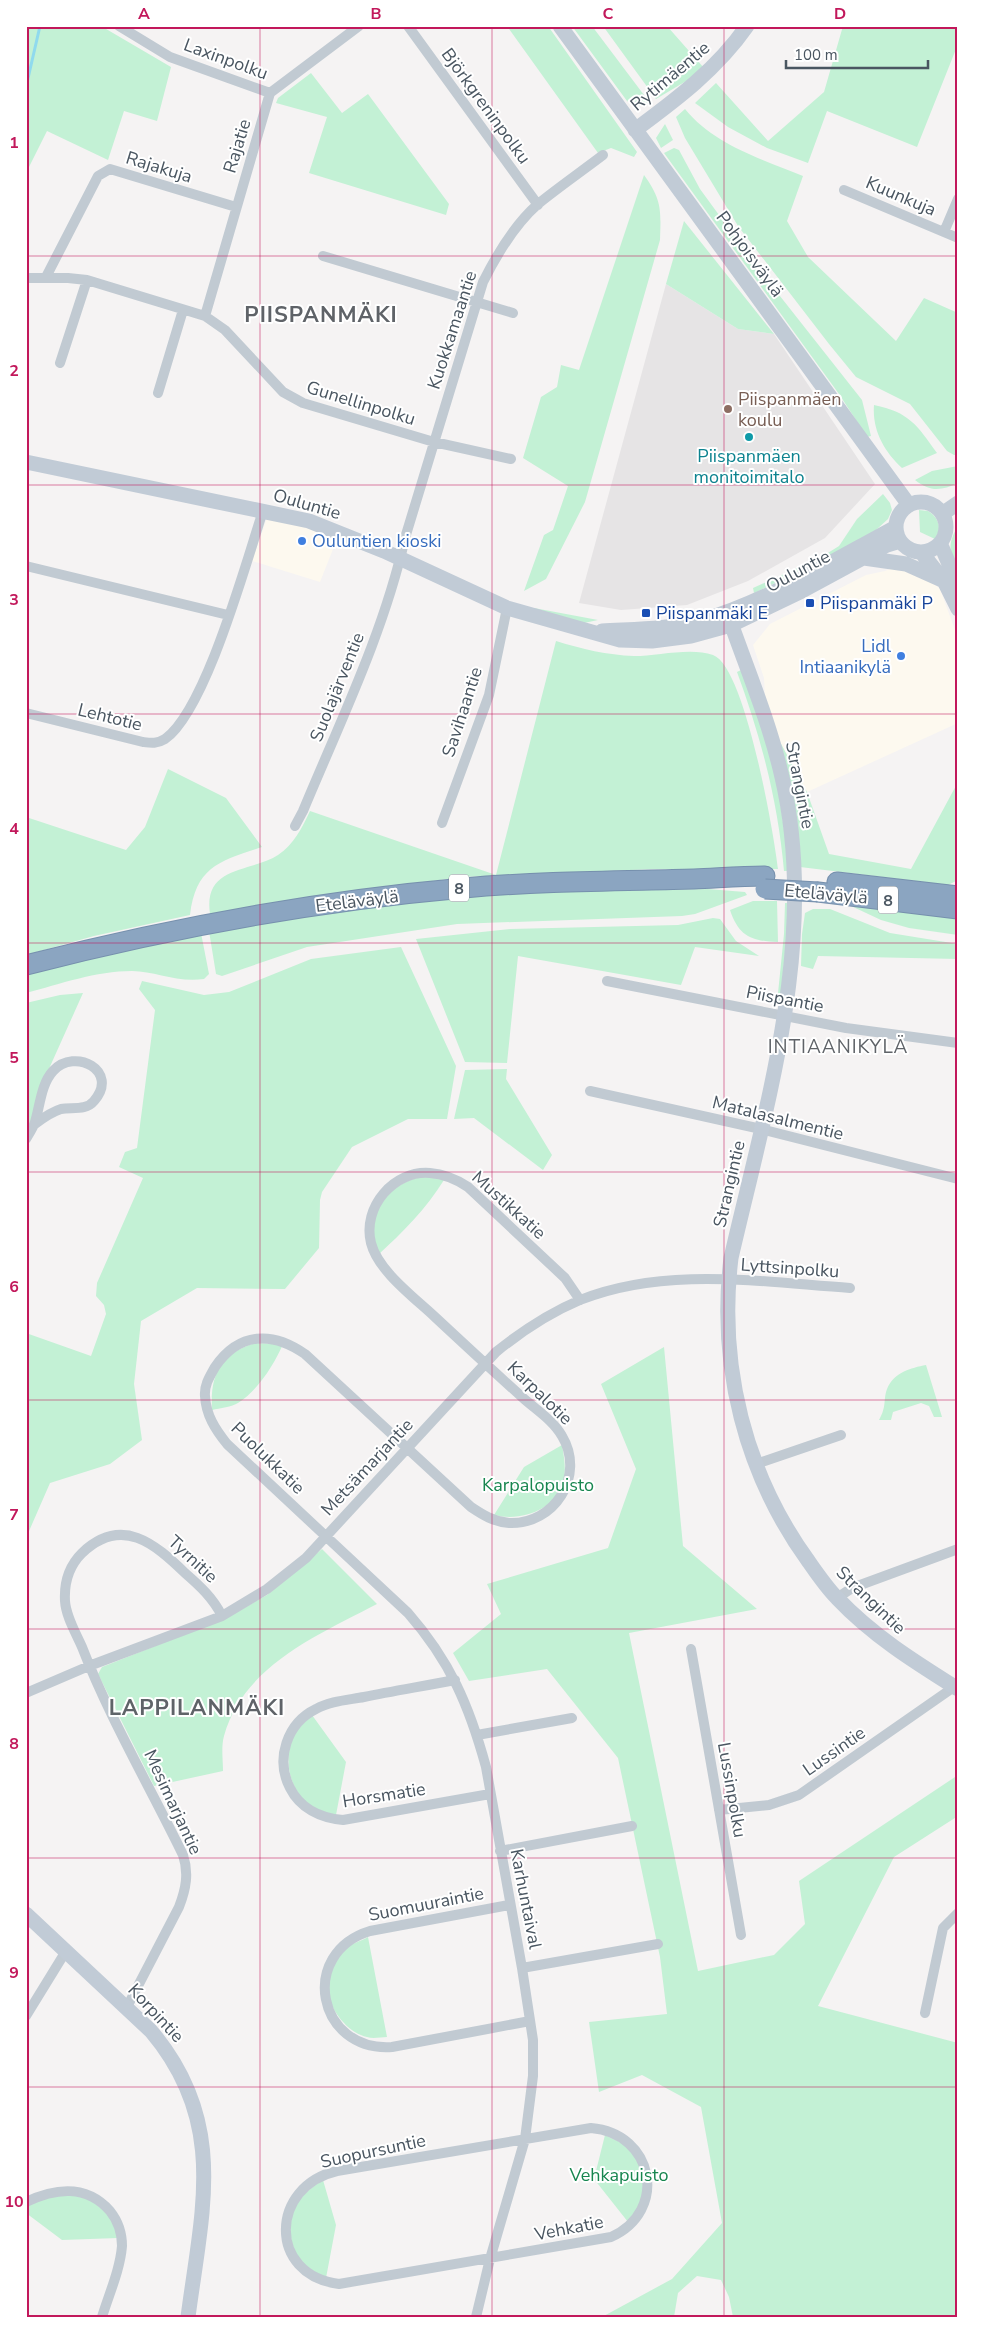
<svg xmlns="http://www.w3.org/2000/svg" width="984" height="2343" font-family="'Nunito Sans',sans-serif">
<style>
.commercial{fill:#fdf9ef}
.education{fill:#e6e4e5}
.green{fill:#c3f1d5}
.lines{fill:none;stroke-linecap:round;stroke-linejoin:round}
.stream{stroke:#90daee;stroke-width:3}
.highway-casing{stroke:#7690ad;stroke-width:21}
.street{stroke:#c1cad2;stroke-width:10}
.secondary{stroke:#c1cbd6;stroke-width:15}
.highway{stroke:#8ba5c1;stroke-width:19}
.highway-bridge-casing{stroke:#7690ad;stroke-width:21;stroke-linecap:butt}
.highway-bridge{stroke:#8ba5c1;stroke-width:19}
.grid{fill:none;stroke:#c2185b;stroke-width:1;stroke-opacity:0.55}
.education-dot{fill:#8d6e63;stroke:#fff;stroke-width:2}
.culture-dot{fill:#0f9aa8;stroke:#fff;stroke-width:2}
.shop-dot{fill:#3f7fe0;stroke:#fff;stroke-width:2}
.transit-dot{fill:#1a4fb4;stroke:#fff;stroke-width:2}
.labels{text-anchor:middle;stroke-width:4;stroke-linejoin:round;paint-order:stroke}
.shield{fill:#fff;stroke:#808990;stroke-width:1}
.shield-label{font-size:16px;font-weight:bold;fill:#4a5661}
.street-label{font-size:18px;fill:#4a5661;stroke:#fff}
.education-label{font-size:18px;fill:#785e54;stroke:#fff;text-anchor:start}
.culture-label{font-size:18px;fill:#0d838f;stroke:#fff}
.shop-label{font-size:18px;fill:#366cbe;stroke:#fff;text-anchor:start}
.transit-label{font-size:18px;fill:#164399;stroke:#fff;text-anchor:start}
.park-label{font-size:18px;fill:#17864f;stroke:#fff}
.neighbourhood-label{font-size:19px;letter-spacing:1px;fill:#5f6368;stroke:#fff}
.district-label{font-size:22px;font-weight:bold;letter-spacing:1px;fill:#5f6368;stroke:#fff}
.neatline{fill:none;stroke:#c2185b;stroke-width:2}
.grid-label{font-size:16px;text-anchor:middle;font-weight:bold;fill:#c2185b}
</style>
<rect width="100%" height="100%" fill="#f5f3f3"/>
<!-- commercial -->
<path class="commercial" d="M267,518L311,529L337,539L320,582L252,561Z
M897,566L923,574L940,589L958,638V723L807,792L780,742L765,698L764,678L753,645L770,624L866,575L885,571Z"/>
<!-- education -->
<path class="education" d="M666,284L738,329L774,334L875,484L825,538L748,581L687,605L621,610L579,603Z"/>
<!-- green -->
<path class="green" d="M26,26H101L171,67L157,121L124,111L108,160L47,131L26,173Z
M507,26H548L637,152L634,157L611,148L598,153Z
M572,26H592L650,103L636,106L627,101Z
M603,26H667L704,68L688,80L656,99Z
M843,26H958V44L917,147L827,111L808,163L767,148L728,127L695,103L716,83L768,141L824,92Z
M311,73L342,113L368,94L449,204L446,215L309,173L327,117L276,103L278,98Z
M685,109C714,145 762,159 803,176L787,221L808,257L896,341L924,298L958,313V455H954L947,451L910,404L856,377L829,344L738,226L685,138L676,117Z
M665,124L673,140L661,148L656,138Z
M674,148L679,150L700,189L757,267L862,400L871,436L867,437L839,394L664,153Z
M644,175C662,200 661,210 660,240L585,502L546,579L524,591L544,535L553,530L568,486L523,458L541,397L557,387L561,365L579,370Z
M684,221L774,334L738,329L666,284Z
M874,405C909,412 917,425 937,453L902,468C884,451 872,430 874,405Z
M958,466V483C941,491 930,492 915,480L932,471Z
M883,494L890,503L892,510L888,519L876,530L825,559L754,593L753,588L823,556L839,546L857,519Z
M919,510L928,511C938,517 943,528 935,539L920,532Z
M958,526V570C949,553 947,544 958,526Z
M534,608L598,620L584,623L533,609Z
M556,641C582,649 607,655 634,656C657,656 691,647 713,655C745,666 774,834 778,869H655L462,877L292,900L210,914C203,865 250,873 278,855C294,844 302,828 310,811L496,875Z
M741,670L755,705L777,780L790,871H784C778,802 761,737 737,672Z
M780,742L807,792L829,854L911,869L958,782V880L948,885L800,867Z
M168,769L226,798L262,847C220,861 196,866 190,915L94,936L26,955V817L126,850L145,827Z
M708,889L745,892L747,895L695,914L682,916L457,924L307,947L222,976L216,974L209,931L339,910L509,892Z
M753,901H777L778,942C752,941 739,937 730,910Z
M785,903H790L780,1003H777L784,934Z
M849,905L958,917V935L909,928L881,920Z
M813,909H830L890,933L958,944V959L818,956L813,969L801,966L802,934L805,913Z
M713,918L720,919L736,941L759,956L695,947L681,985L518,956L507,1063L465,1062L416,939L510,929L678,925Z
M201,933L209,974L204,979C177,983 155,971 132,971C96,971 60,984 26,993V973Z
M401,947L456,1066L447,1119H408L352,1147L322,1192L320,1200L319,1248L285,1289L197,1288L141,1321L134,1384L142,1440L110,1464L50,1483L26,1538V1333L91,1356L106,1314L104,1305L96,1296L97,1283L143,1178L119,1167L125,1152L137,1148L155,1010L139,989L142,981L204,995L229,992L311,959Z
M83,993L48,1071L30,1124L26,1130V1003L60,995Z
M507,1069L506,1079L552,1155L543,1170L474,1118L454,1119L465,1070Z
M425,1176L444,1180C426,1209 403,1232 378,1255C376,1247 372,1236 373,1228C377,1198 398,1181 425,1176Z
M255,1343L283,1344C274,1365 258,1390 238,1403C232,1407 220,1408 212,1410C210,1375 220,1354 255,1343Z
M664,1347L683,1546L757,1609L629,1633L698,1971L774,1955L805,1924L799,1881L958,1775V1816L894,1857L818,2006L958,2043V2317H733L729,2297L721,2280L697,2276L678,2293L674,2317H602L672,2279L722,2223L701,2107L642,2075L599,2092L589,2022L667,2014L660,1957L618,1758L547,1669L469,1681L453,1653L501,1614L487,1584L608,1548L636,1469L601,1384Z
M926,1365L942,1417H934L929,1406L921,1403L893,1412L891,1420H879C887,1406 883,1400 887,1389C894,1372 911,1368 926,1365Z
M562,1445C564,1456 566,1468 564,1480C556,1510 521,1522 494,1515L524,1467Z
M322,1549L377,1604C318,1635 243,1666 224,1736C221,1747 223,1760 223,1771L154,1786L98,1674L102,1667L226,1618L267,1595Z
M312,1715L346,1762L336,1815C331,1814 325,1813 321,1812C290,1799 280,1759 296,1732C300,1726 307,1720 312,1715Z
M368,1937L387,2037C381,2037 373,2039 367,2037C343,2032 320,1997 329,1973C332,1966 339,1956 344,1950C350,1944 361,1941 368,1937Z
M605,2135C610,2138 617,2140 623,2144C641,2156 648,2185 639,2205C637,2211 631,2216 628,2222L594,2179Z
M323,2180L336,2225L326,2278C321,2275 314,2272 309,2268C288,2254 285,2221 299,2201C305,2192 314,2186 323,2180Z
M49,2196H87L112,2218L118,2238L62,2240L26,2213V2206Z"/>
<g class="lines">
<!-- stream -->
<path class="stream" d="M26,87L40,26"/>
<!-- highway casing -->
<g class="highway-casing">
<path id="highway" d="M837,882L958,896
M818,892L958,909
M26,965C170,928 316,901 464,888C540,881 617,881 694,879C718,878 741,876 765,876"/>
</g>
<!-- street -->
<path class="street" d="M119,26L170,57L270,93
M408,26L538,205
M844,190L958,238
M944,232L958,199
M323,256L513,313
M46,277L98,176L110,169L236,207
M26,278H68L87,280L205,316L225,330L283,392L303,403L434,442L511,459
M205,316L270,93L359,26
M60,363L87,280
M158,393L183,310
M26,566L228,615
M26,713L143,742C151,743 157,744 165,739C206,710 246,562 263,511
M442,823L489,695L507,608
M295,826L303,811C340,722 384,632 405,538L483,282C497,254 514,225 538,204C559,187 582,171 603,155
M607,981L846,1028L958,1043
M590,1091L761,1129L958,1179
M26,1139C29,1134 33,1128 35,1122C40,1106 41,1084 53,1071C75,1047 120,1071 94,1101C86,1111 72,1107 61,1109C51,1112 43,1118 35,1124
M756,1464L841,1435
M837,1598L852,1588L958,1549
M691,1649L741,1935
M455,1680C424,1686 394,1691 364,1697C348,1700 330,1701 316,1709C287,1723 275,1759 290,1788C300,1808 320,1818 343,1820L490,1794
M26,1693L89,1666L222,1616L267,1589L306,1558L496,1352C522,1331 549,1313 580,1300C665,1266 761,1282 850,1288
M477,1735L572,1718
M719,1810L769,1805L799,1795L954,1687
M500,1851L632,1826
M509,1905L370,1931C298,1953 317,2052 392,2047L530,2021
M522,1968L658,1944
M127,2007L179,1907C186,1889 189,1873 183,1855C150,1787 109,1717 82,1647C76,1633 66,1617 65,1601C64,1583 69,1566 82,1553C122,1515 155,1544 185,1573C200,1586 213,1598 222,1616
M925,2013L943,1928L958,1913
M26,2016L66,1951
M591,2128C654,2133 669,2211 611,2237L339,2284C267,2275 270,2186 337,2171Z
M26,2202C56,2188 86,2184 110,2211C118,2221 122,2233 122,2246C120,2270 109,2294 102,2317
M476,2317L490,2259L525,2139L533,2076V2040L522,1968L486,1767C469,1705 450,1661 408,1613L227,1444C215,1429 206,1415 205,1396C204,1385 210,1376 215,1367C239,1332 272,1331 305,1354L471,1507C483,1515 494,1522 509,1523C554,1525 586,1476 562,1436C553,1420 535,1409 522,1397C492,1370 464,1344 435,1317C415,1298 378,1271 371,1243C362,1207 394,1170 430,1173C445,1174 456,1179 468,1187L565,1278L580,1300"/>
<!-- secondary -->
<path class="secondary" d="M560,26L909,505
M635,130C677,99 717,69 747,26
M26,462L309,521L384,551L507,608L620,640L652,641L691,636L731,625L802,591L887,545L900,541
M896 527a25 25 0 1 1 50 0a25 25 0 1 1-50 0Z
M942,514L958,503
M940,543L958,585
M921,552L944,581L958,609
M864,558L906,564L944,581
M727,612C746,667 769,720 782,777C819,936 767,1102 731,1258C718,1366 745,1474 809,1562C818,1575 827,1588 837,1598C873,1636 915,1662 958,1689
M602,631C634,629 669,629 700,621C768,601 834,560 896,527
M26,1914L151,2031C228,2122 202,2210 188,2317"/>
<!-- highway -->
<use href="#highway" class="highway"/>
<!-- highway-bridge casing -->
<g class="highway-bridge-casing">
<path id="highway-bridge" d="M765,889L818,892"/>
</g>
<!-- highway-bridge -->
<use href="#highway-bridge" class="highway-bridge"/>
</g>
<!-- grid -->
<path class="grid" d="M260,26V2317M492,26V2317M724,26V2317M26,256H958M26,485H958M26,714H958M26,943H958M26,1172H958M26,1400H958M26,1629H958M26,1858H958M26,2087H958"/>
<!-- markers -->
<circle class="education-dot" cx="728" cy="409" r="5"/>
<circle class="culture-dot" cx="749" cy="437" r="5"/>
<g class="shop-dot">
<circle cx="302" cy="541" r="5"/>
<circle cx="901" cy="656" r="5"/>
</g>
<g class="transit-dot">
<rect x="805" y="598" width="10" height="10" rx="2.5"/>
<rect x="641" y="608" width="10" height="10" rx="2.5"/>
</g>
<g class="labels">
<!-- shield labels -->
<g class="shield">
<rect x="449" y="874.5" width="20" height="27" rx="4"/>
<rect x="878" y="886.5" width="20" height="27" rx="4"/>
</g>
<g class="shield-label">
<text x="459" y="894">8</text>
<text x="888" y="906">8</text>
</g>
<!-- street labels -->
<g class="street-label">
<text transform="translate(226 59) rotate(20)" y="6">Laxinpolku</text>
<text transform="translate(670 76) rotate(-40)" y="6">Rytimäentie</text>
<text transform="translate(486 106) rotate(54)" y="6">Björkgreninpolku</text>
<text transform="translate(237 146) rotate(-73)" y="6">Rajatie</text>
<text transform="translate(159 167) rotate(17)" y="6">Rajakuja</text>
<text transform="translate(901 196) rotate(23)" y="6">Kuunkuja</text>
<text transform="translate(750 254) rotate(54)" y="6">Pohjoisväylä</text>
<text transform="translate(452 330) rotate(-72)" y="6">Kuokkamaantie</text>
<text transform="translate(361 403) rotate(17)" y="6">Gunellinpolku</text>
<text transform="translate(307 504) rotate(16)" y="6">Ouluntie</text>
<text transform="translate(798 571) rotate(-28)" y="6">Ouluntie</text>
<text transform="translate(337 687) rotate(-68)" y="6">Suolajärventie</text>
<text transform="translate(462 712) rotate(-72)" y="6">Savihaantie</text>
<text transform="translate(110 717) rotate(14)" y="6">Lehtotie</text>
<text transform="translate(800 785) rotate(79)" y="6">Strangintie</text>
<text transform="translate(826 894) rotate(5)" y="6">Eteläväylä</text>
<text transform="translate(357 901) rotate(-7)" y="6">Eteläväylä</text>
<text transform="translate(785 999) rotate(11)" y="6">Piispantie</text>
<text transform="translate(778 1118) rotate(14)" y="6">Matalasalmentie</text>
<text transform="translate(729 1184) rotate(-77)" y="6">Strangintie</text>
<text transform="translate(509 1205) rotate(42)" y="6">Mustikkatie</text>
<text transform="translate(790 1268) rotate(4)" y="6">Lyttsinpolku</text>
<text transform="translate(540 1393) rotate(44)" y="6">Karpalotie</text>
<text transform="translate(268 1458) rotate(44)" y="6">Puolukkatie</text>
<text transform="translate(367 1467) rotate(-47)" y="6">Metsämarjantie</text>
<text transform="translate(193 1559) rotate(43)" y="6">Tyrnitie</text>
<text transform="translate(871 1600) rotate(44)" y="6">Strangintie</text>
<text transform="translate(834 1751) rotate(-35)" y="6">Lussintie</text>
<text transform="translate(732 1790) rotate(80)" y="6">Lussinpolku</text>
<text transform="translate(384 1795) rotate(-9)" y="6">Horsmatie</text>
<text transform="translate(173 1802) rotate(65)" y="6">Mesimarjantie</text>
<text transform="translate(526 1899) rotate(79)" y="6">Karhuntaival</text>
<text transform="translate(426 1904) rotate(-11)" y="6">Suomuuraintie</text>
<text transform="translate(156 2013) rotate(47)" y="6">Korpintie</text>
<text transform="translate(373 2151) rotate(-12)" y="6">Suopursuntie</text>
<text transform="translate(569 2228) rotate(-11)" y="6">Vehkatie</text>
</g>
<!-- education labels -->
<g class="education-label">
<text x="738" y="405">Piispanmäen<tspan x="738" dy="21">koulu</tspan></text>
</g>
<!-- culture labels -->
<g class="culture-label">
<text x="749" y="462">Piispanmäen<tspan x="749" dy="21">monitoimitalo</tspan></text>
</g>
<!-- shop labels -->
<g class="shop-label">
<text x="312" y="547">Ouluntien kioski</text>
<text x="891" y="652" text-anchor="end">Lidl<tspan x="891" dy="21">Intiaanikylä</tspan></text>
</g>
<!-- transit labels -->
<g class="transit-label">
<text x="820" y="609">Piispanmäki P</text>
<text x="656" y="619">Piispanmäki E</text>
</g>
<!-- park labels -->
<g class="park-label">
<text x="538" y="1491">Karpalopuisto</text>
<text x="619" y="2181">Vehkapuisto</text>
</g>
<!-- neighbourhood labels -->
<g class="neighbourhood-label">
<text x="838" y="1053">INTIAANIKYLÄ</text>
</g>
<!-- district labels -->
<g class="district-label">
<text x="321" y="322">PIISPANMÄKI</text>
<text x="197" y="1715">LAPPILANMÄKI</text>
</g>
</g>
<!-- border -->
<rect width="984" height="2343" fill="none" stroke="#ffffff" stroke-width="55"/>
<!-- scale -->
<path d="M786 60v8h142v-8" fill="none" stroke="#4a5661" stroke-width="2.5"/>
<text x="794" y="60" font-size="15" fill="#4a5661" stroke="#ffffff" stroke-width="4" paint-order="stroke">100 m</text>
<rect x="28" y="28" width="928" height="2288" class="neatline"/>
<g class="grid-label">
<text x="144" y="19">A</text>
<text x="376" y="19">B</text>
<text x="608" y="19">C</text>
<text x="840" y="19">D</text>
<text x="14" y="148">1</text>
<text x="14" y="376">2</text>
<text x="14" y="605">3</text>
<text x="14" y="834">4</text>
<text x="14" y="1063">5</text>
<text x="14" y="1292">6</text>
<text x="14" y="1520">7</text>
<text x="14" y="1749">8</text>
<text x="14" y="1978">9</text>
<text x="14" y="2207">10</text>
</g>
</svg>
